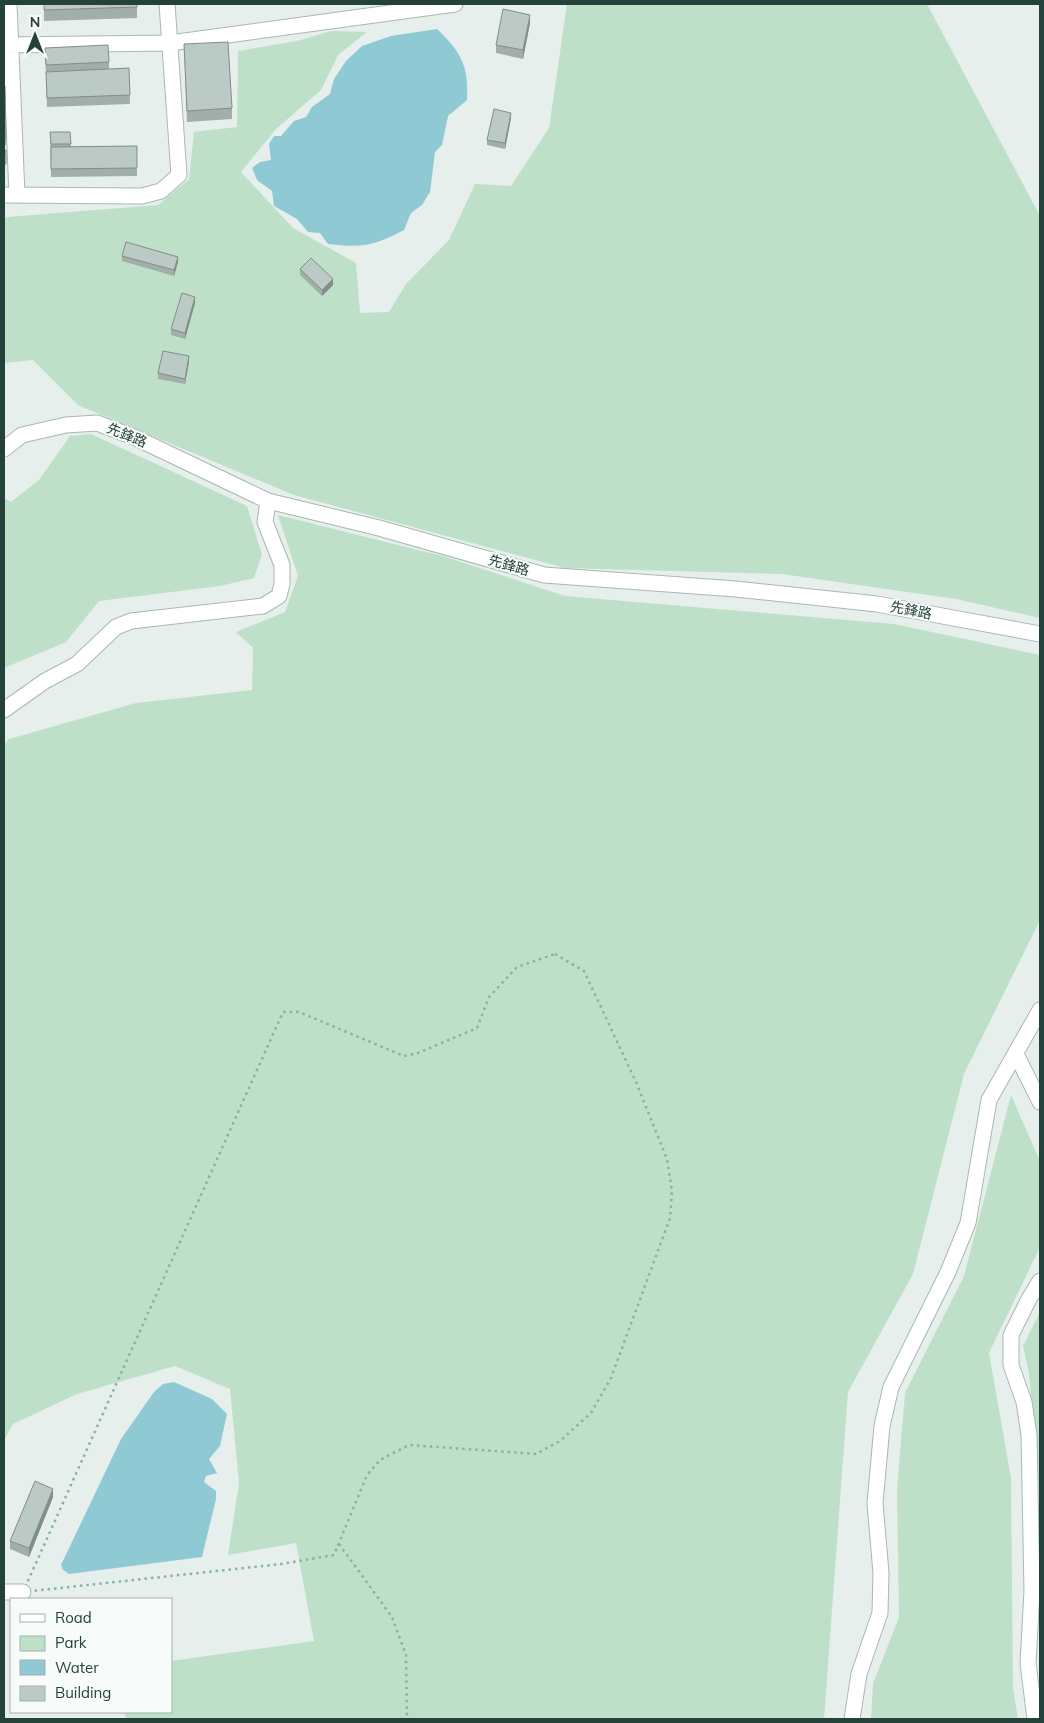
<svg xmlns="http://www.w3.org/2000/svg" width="1044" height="1723" font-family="Mulish,'Noto Sans TC',sans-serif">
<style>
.green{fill:#bfe0c8}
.water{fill:#8ec9d4}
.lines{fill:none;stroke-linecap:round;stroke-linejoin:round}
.minor-casing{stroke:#a8b8b2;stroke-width:17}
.path{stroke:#86b3a5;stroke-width:2.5;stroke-dasharray:2.5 4;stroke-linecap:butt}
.minor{stroke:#fff;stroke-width:15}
.wall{fill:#a1aea9}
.shaded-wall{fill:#838d89}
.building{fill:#bbcac4;stroke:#838d89}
.labels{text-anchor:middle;stroke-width:4;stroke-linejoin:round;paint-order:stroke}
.street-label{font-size:14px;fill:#24423a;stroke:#f7fbf9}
</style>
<rect width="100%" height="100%" fill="#e6efeb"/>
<!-- green -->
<path class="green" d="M567,4H927L1040,216V618L956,599L782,574L565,568L294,495L78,405L33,360L4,363V219L8,217L158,205L189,179L194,132L237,127L238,51L297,41L331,31L367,32L338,55L321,90L276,129L241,172L293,228L356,263L360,313L389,312L406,284L449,240L475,184L511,186L549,128Z
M91,434L247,506L262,555L254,578L220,586L99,601L66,642L4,668V498L11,502L39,480L70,436Z
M278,515L446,557L565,596L894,624L1040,655V920L964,1074L913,1274L848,1392L824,1719H127L124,1714L125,1712H171V1661L314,1641L296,1543L228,1555L239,1483L230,1389L175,1366L77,1394L13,1424L4,1440V745L9,739L136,703L252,690L253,648L236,632L285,612L298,576Z
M1011,1095L1040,1161V1247L989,1353L1011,1478L1013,1688L1018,1719H871L873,1684L899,1617L897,1489L905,1393L964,1276Z
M1040,1312V1504L1029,1373L1023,1346Z"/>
<!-- water -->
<path class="water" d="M437,29C461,52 469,66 467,100L448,116L442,145L435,152L430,192L422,205L411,213L404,230C374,246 362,248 328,244L320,233L308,232L297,219L274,206L272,191L257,180L252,168L260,162L271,160L269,144L274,136H281L294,121L306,117L312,107L330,94L334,79L346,61L362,46L391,36Z
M174,1382L212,1399L227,1414L220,1446L209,1459L217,1473L206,1476L204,1482L216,1491V1499L202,1557L69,1574L63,1570L61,1565L121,1439L154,1392L163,1384Z"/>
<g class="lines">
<!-- minor casing -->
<g class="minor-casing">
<path id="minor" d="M9,4L17,195
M4,45L170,43L455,4
M4,195L142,196L161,191L179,175L167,4
M4,449L22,435L66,425L97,423L136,438L268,501L379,528L544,575L736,589L877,604L1040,634
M4,710L45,681L77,664L116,627L131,621L263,606L279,596L282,584V565L265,522L268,501
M1016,1054L1040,1102
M4,1592H23
M852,1719L859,1674L880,1613L881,1573L875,1503L882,1426L891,1387L948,1272L968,1223L989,1100L1040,1010
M1035,1719L1028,1663L1032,1591L1029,1435L1024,1402L1011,1365V1335L1029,1299L1040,1281"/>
</g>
<!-- path -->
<path class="path" d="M555,954L584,971L636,1082L667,1159L672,1191L670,1218L611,1378L591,1413L560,1441L536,1454L409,1445L380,1460L367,1475L334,1555L281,1564L23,1592L283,1012H299L404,1056L418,1053L477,1028L489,997L517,967Z
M339,1544L392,1617L406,1655L407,1719"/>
<!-- minor -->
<use href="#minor" class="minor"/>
</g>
<!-- wall -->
<path class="wall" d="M44,4L137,7V18L44,21Z
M530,23L523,59L496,53V45Z
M184,44L232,108V119L187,122Z
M45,48L109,62V69L129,68L130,104L47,107Z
M4,86H5L6,145L4,146Z
M511,118L505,149L487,145V140Z
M50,132H70L71,147L137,146V176L51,177Z
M122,256L178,262L174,276L122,261Z
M300,269L333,285L322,296L300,275Z
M195,303L185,339L171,335V329Z
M189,362L185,384L158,379V373Z
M53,1497L29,1557L10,1549V1541Z"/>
<!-- shaded-wall -->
<path class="shaded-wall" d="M530,15V23L523,59V50Z
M511,113V118L505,149V143Z
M178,257V262L174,276V270Z
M333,279V285L322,296V290Z
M195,297V303L185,339V333Z
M189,356V362L185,384V379Z
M53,1489V1497L29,1557V1548Z"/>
<!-- building -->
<path class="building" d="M44,4H137V7L44,10Z
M503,9L530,15L523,50L496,45Z
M228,42L232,108L187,111L184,44Z
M108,45L109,62L46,65L45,48Z
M129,68L130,95L47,98L46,72Z
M4,86H5L6,140H4Z
M494,109L511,113L505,143L487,140Z
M50,132H70L71,144H51Z
M137,146V168L51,169V147Z
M4,150H6V164H4Z
M126,242L178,257L174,270L122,256Z
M311,258L333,279L322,290L300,269Z
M182,293L195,297L185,333L171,329Z
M163,351L189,356L185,379L158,373Z
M35,1481L53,1489L29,1548L10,1541Z"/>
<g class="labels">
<!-- street labels -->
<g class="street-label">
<text transform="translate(127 435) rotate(22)" y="5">先鋒路</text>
<text transform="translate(509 565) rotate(16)" y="5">先鋒路</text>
<text transform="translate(911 610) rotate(11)" y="5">先鋒路</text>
</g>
</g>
<!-- border -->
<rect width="1044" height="1723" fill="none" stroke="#24423a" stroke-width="10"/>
<!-- legend -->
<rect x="10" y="1598" width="162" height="115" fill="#f7fbf9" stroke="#a3b1ad"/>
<rect x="20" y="1614" width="25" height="8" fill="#ffffff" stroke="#a3b1ad"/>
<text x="55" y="1623" font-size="15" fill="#24423a">Road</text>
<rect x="20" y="1636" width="25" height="15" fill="#bfe0c8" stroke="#a3b1ad"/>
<text x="55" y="1648" font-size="15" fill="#24423a">Park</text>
<rect x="20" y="1660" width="25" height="15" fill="#8ec9d4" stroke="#a3b1ad"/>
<text x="55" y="1673" font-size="15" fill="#24423a">Water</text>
<rect x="20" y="1686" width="25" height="15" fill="#bbcac4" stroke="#a3b1ad"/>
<text x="55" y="1698" font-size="15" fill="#24423a">Building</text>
<!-- north arrow -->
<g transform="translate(35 35)" stroke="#f7fbf9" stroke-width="4" paint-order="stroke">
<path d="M0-4L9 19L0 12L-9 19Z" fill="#24423a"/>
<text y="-8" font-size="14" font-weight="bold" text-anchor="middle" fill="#24423a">N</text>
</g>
</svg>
